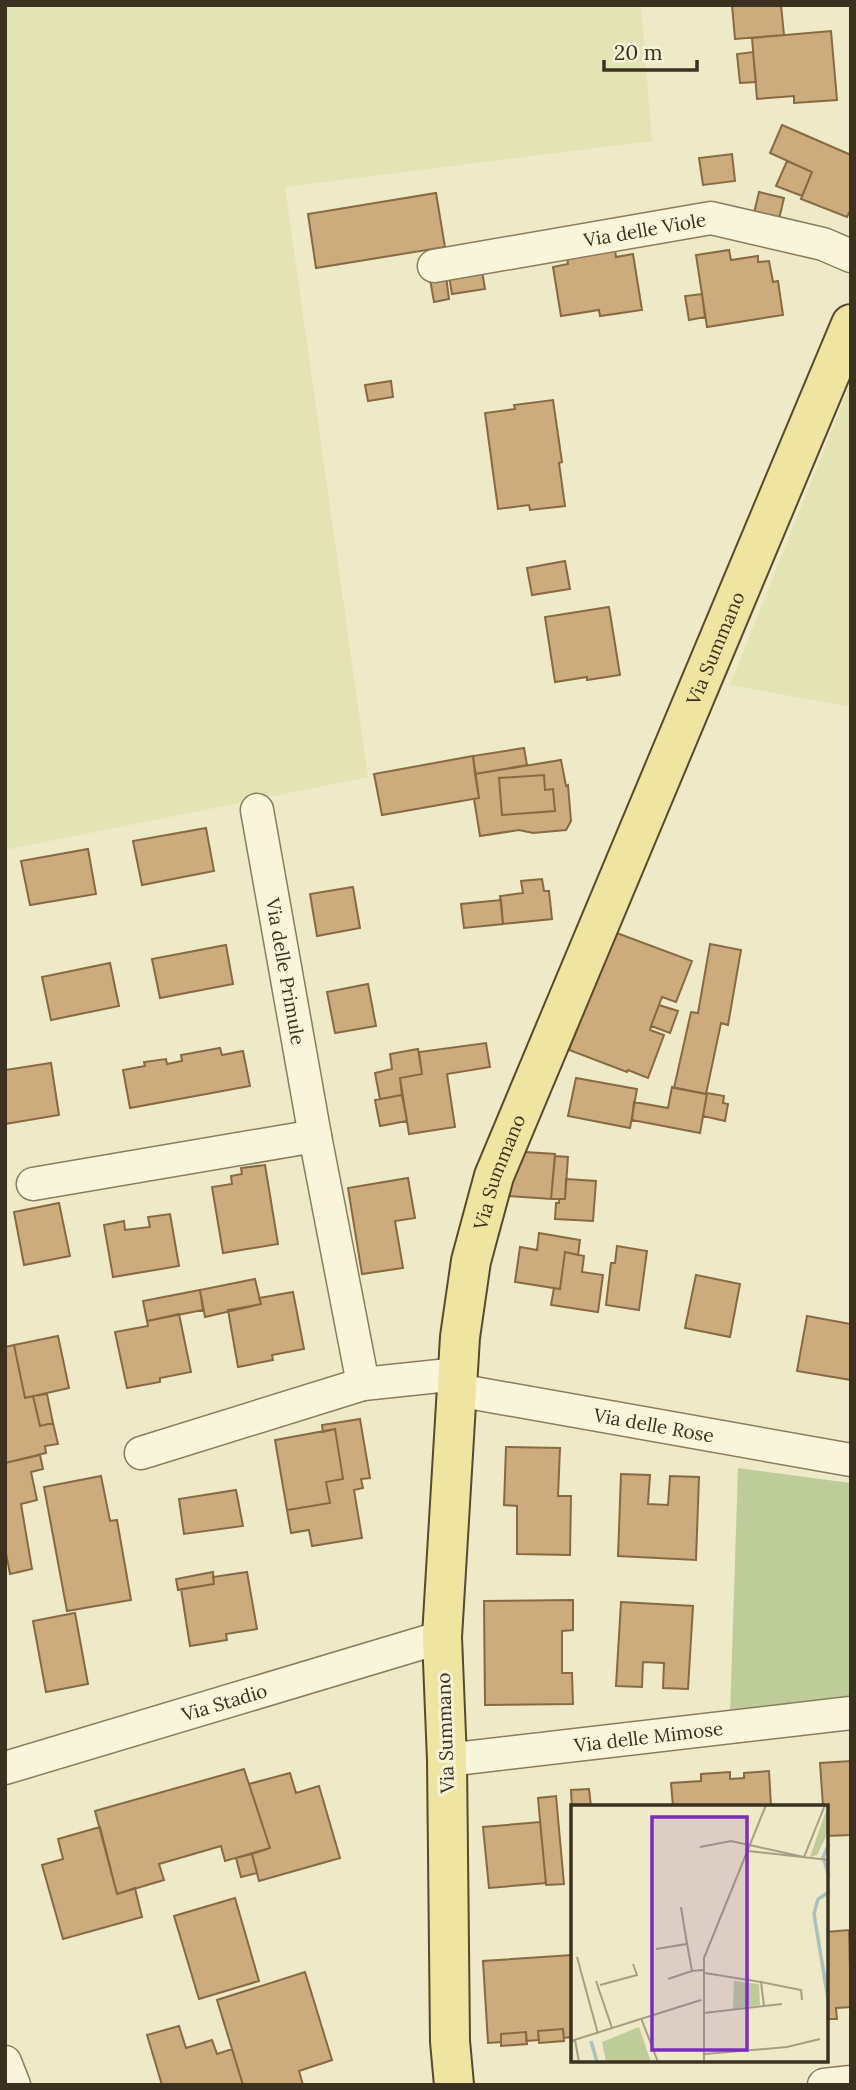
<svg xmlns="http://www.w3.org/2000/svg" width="856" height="2090" font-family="Lora,serif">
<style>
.farmland{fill:#e3e4b4}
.green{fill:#becc9a}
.building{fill:#ccab7d;stroke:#886a42;stroke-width:2}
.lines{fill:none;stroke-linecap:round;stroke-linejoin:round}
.minor-casing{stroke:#8a7c5c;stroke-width:35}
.major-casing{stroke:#584930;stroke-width:42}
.minor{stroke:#f9f5da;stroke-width:32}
.major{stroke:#f0e5a0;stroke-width:38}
.labels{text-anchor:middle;stroke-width:6;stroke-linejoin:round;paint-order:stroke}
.street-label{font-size:19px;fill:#3a3120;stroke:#f5f2d6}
.inset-river{fill:none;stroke:#a8c2bf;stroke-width:3.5}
.inset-road{fill:none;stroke:#a69f84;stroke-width:2}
.view{fill:#7b2cbf;fill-opacity:0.15;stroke:#7b2cbf;stroke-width:3.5}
.inset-edge{fill:none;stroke:#3a3120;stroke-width:3.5}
</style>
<rect width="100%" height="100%" fill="#eee9c7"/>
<!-- farmland -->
<path class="farmland" d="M5,5H641L652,141L285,187L368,777L5,850Z
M851,382V707L730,685Z"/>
<!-- green -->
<path class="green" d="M738,1468L851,1483V1701L730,1716Z"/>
<!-- building -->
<path class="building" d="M732,5H781L784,35L735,39Z
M831,31L837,100L794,103V96L757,99L752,38Z
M753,52L756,82L740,83L737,54Z
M782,125L851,155V209L847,217L801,199L812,172L770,153Z
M732,154L735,181L703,185L699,158Z
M787,161L812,172L802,196L776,186Z
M759,192L784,198L779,219L754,213Z
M436,193L445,247L316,268L308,214Z
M615,250L616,257L633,254L642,310L600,316L599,310L561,316L553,267L568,264L567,257Z
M729,250L731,260L758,256V262L769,261L773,282L778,281L783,315L707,327L696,255Z
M481,265L485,289L452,294L448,270Z
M446,276L449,299L434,302L430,279Z
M702,294L705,317L689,320L685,296Z
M391,381L393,397L368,401L365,385Z
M553,400L562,462L559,463L565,506L530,510L529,505L498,509L485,413L515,409L514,405Z
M565,561L570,589L532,595L527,568Z
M609,607L620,675L587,680V677L555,682L545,617Z
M524,748L527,765L475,774L473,756Z
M473,756L479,798L382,815L374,774Z
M561,760L566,786L568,785L571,821L566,830L533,833L519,830L480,836L474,799L479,798L475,774Z
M544,775L545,790L553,789L555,811L502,815L499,778Z
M206,828L214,871L142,885L133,841Z
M88,849L96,894L30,905L21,861Z
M542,879L544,891H549L552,919L503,924L500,896L523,893L521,881Z
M353,887L360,928L317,936L310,894Z
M501,900L503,924L464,928L461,904Z
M614,932L692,961L676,1002L662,997L651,1026L650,1030L664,1035L648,1078L628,1070L627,1072L569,1050Z
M710,944L741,950L728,1025L721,1023L706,1094L674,1088L691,1012L698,1013Z
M226,945L233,984L160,998L152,959Z
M110,963L119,1006L51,1020L42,977Z
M368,984L376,1026L335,1033L327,992Z
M659,1005L678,1011L670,1033L651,1026Z
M486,1043L490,1067L447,1074L455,1127L409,1134L400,1078L422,1074L419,1052Z
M220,1048L222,1055L243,1051L250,1086L130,1108L123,1070L145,1066L144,1062L166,1059L167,1064L182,1061L181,1055Z
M418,1049L422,1074L400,1078L402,1095L380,1099L375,1073L392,1069L390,1054Z
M51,1063L59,1115L5,1124V1070Z
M576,1078L637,1089L630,1128L568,1116Z
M672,1087L707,1094L700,1133L632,1120L634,1102L668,1108Z
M707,1093L724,1096L723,1103L728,1104L725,1121L703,1116Z
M402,1095L407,1121L380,1126L375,1100Z
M510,1151L555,1154L551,1199L507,1196Z
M555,1156L568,1157L565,1199H551Z
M265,1165L278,1244L223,1253L212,1187L232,1184L231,1176L242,1174L241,1168Z
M408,1178L415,1218L395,1221L403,1268L362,1274L348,1188Z
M566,1179L596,1181L593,1221L555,1219L556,1203H559V1199H565Z
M59,1203L70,1256L24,1265L14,1212Z
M170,1214L179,1266L113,1277L104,1225L124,1221L125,1230L150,1227L148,1217Z
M539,1233L580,1240L578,1255L565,1252L560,1289L515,1282L520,1247L537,1250Z
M617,1246L647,1251L639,1310L606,1305L611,1263H615Z
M565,1252L584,1256L582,1272L603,1275L598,1312L551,1305L554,1288L560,1289Z
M696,1275L740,1284L730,1337L685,1328Z
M255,1279L261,1304L205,1317L200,1290Z
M200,1290L203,1310L147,1321L143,1301Z
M293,1292L304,1349L272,1355L273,1360L238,1367L228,1310L261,1304L259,1298Z
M179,1314L191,1372L160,1378V1382L127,1388L115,1332L148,1326L147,1321Z
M807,1316L851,1324V1380L797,1371Z
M58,1336L69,1388L25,1398L14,1345Z
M14,1345L25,1398L33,1396L40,1426L53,1423L58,1444L45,1446L46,1453L5,1463V1347Z
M47,1394L53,1423L40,1426L33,1396Z
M360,1419L370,1478L361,1479L363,1488L354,1490L362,1538L312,1546L309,1530L291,1533L287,1510L330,1503L326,1482L343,1479L335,1429L323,1432L322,1425Z
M335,1429L343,1479L326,1482L330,1503L287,1510L275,1440Z
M506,1447L560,1448L558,1496H571L570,1555L517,1554V1506L504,1505Z
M40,1455L43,1469L31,1472L37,1500L21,1504L32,1569L10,1574L5,1548V1463Z
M621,1474L650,1475L648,1504L668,1505L670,1476L699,1477L696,1560L618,1556Z
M101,1476L110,1521L117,1520L131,1600L67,1611L44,1487Z
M236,1490L243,1526L184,1534L179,1499Z
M213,1572L214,1584L178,1590L176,1579Z
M247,1572L257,1629L226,1634L227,1640L190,1646L181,1589L214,1584L213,1577Z
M573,1600V1630L562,1631V1673H572L573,1704L485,1705L484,1601Z
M621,1602L693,1606L688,1689L663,1688L664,1663L643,1662L642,1687L616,1686Z
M75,1613L88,1684L46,1692L33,1621Z
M851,1761V1835L826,1836V1806H823L820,1763Z
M244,1769L270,1848L225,1861L221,1846L159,1864L164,1880L117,1894L95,1811Z
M769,1771L771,1806H673L671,1783L701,1781V1774L730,1772V1779L744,1778V1773Z
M290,1773L296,1793L319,1786L340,1858L259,1881L252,1854L270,1848L249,1784Z
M589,1789L591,1806H572V1810L571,1790Z
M556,1796L564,1884L546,1885L538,1798Z
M540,1822L546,1883L489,1888L483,1827Z
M100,1827L117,1894L135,1888L142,1917L63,1939L42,1865L63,1859L58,1839Z
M252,1854L257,1873L241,1877L236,1858Z
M235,1898L259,1981L199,1999L174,1916Z
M849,1930L851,2007L836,2008L837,2019H826V1932Z
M572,1955V2037L564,2038L563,2029L538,2031L539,2040L526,2041V2032L501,2034V2042L488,2043L483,1961Z
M305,1972L332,2060L299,2071L303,2085H243L217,2000Z
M179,2026L186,2048L212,2040L217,2054L232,2049L243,2085H162L147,2035Z
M563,2029L564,2041L539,2043L538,2031Z
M526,2032L527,2044L501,2046V2034Z"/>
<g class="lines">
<!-- minor casing -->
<g class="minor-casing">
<g id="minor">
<path id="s1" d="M434,266L711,218L823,244L851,256"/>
<path id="s2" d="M257,810L315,1136"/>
<path d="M33,1184L315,1136L363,1384L458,1374"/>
<path id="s3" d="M457,1390L851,1460"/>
<path d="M141,1453L363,1384"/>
<path id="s4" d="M447,1760L851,1713"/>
<path id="s5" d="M5,1768L442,1637"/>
<path d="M5,2062L14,2085"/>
<path d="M824,2085L851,2082"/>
</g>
</g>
<!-- major casing -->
<g class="major-casing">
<g id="major">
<path id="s6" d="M454,2085L450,2041L447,1760L442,1637L460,1337L471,1261L494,1176L851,324"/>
</g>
</g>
<!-- minor -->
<use href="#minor" class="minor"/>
<!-- major -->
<use href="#major" class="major"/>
</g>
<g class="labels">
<!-- street labels -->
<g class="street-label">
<text dy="7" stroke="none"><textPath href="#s1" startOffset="214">Via delle Viole</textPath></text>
<text dy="7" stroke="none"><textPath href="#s6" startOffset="1486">Via Summano</textPath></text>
<text dy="7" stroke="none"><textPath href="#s2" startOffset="164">Via delle Primule</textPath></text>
<text dy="7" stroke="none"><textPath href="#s6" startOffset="919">Via Summano</textPath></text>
<text dy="7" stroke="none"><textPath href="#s3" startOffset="200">Via delle Rose</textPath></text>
<text dy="7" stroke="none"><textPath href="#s5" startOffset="229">Via Stadio</textPath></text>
<text transform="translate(445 1733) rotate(-92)" y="7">Via Summano</text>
<text dy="7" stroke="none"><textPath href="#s4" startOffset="203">Via delle Mimose</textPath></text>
</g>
</g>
<!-- overview -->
<g transform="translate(571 1805)">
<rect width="257" height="257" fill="#eee9c7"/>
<path d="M257,0V27L246,50L239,52ZM163,176L188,179L189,200L162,204ZM68,222L80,257H35L31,237Z" fill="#becc9a"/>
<path class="inset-river" d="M258,39L252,52L258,71M258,87L247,94L243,109L258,200M20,236L26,257"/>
<path class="inset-road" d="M129,42L160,36L233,52L254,0M177,46L258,55M110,102L116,139M85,144L116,139L121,166L132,165M6,152L27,229M134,168L190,177L193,201M97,174L121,166M25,176L41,223M190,177L230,185L231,195M29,180L66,170L62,159M133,208L211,199M70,213L87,257M4,235L8,257M0,236L130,195M134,249L216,242L249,234M133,257V153L195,0"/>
<path class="view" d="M81,12H176V245H81Z"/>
<rect width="257" height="257" class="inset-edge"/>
</g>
<!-- border -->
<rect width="856" height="2090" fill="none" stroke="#3a3120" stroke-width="14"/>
<!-- scale -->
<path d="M604 60v10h93v-10" fill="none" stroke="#3a3120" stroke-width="3.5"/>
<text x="614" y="60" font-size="21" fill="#3a3120" stroke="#f5f2d6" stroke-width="5" paint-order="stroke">20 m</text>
</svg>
